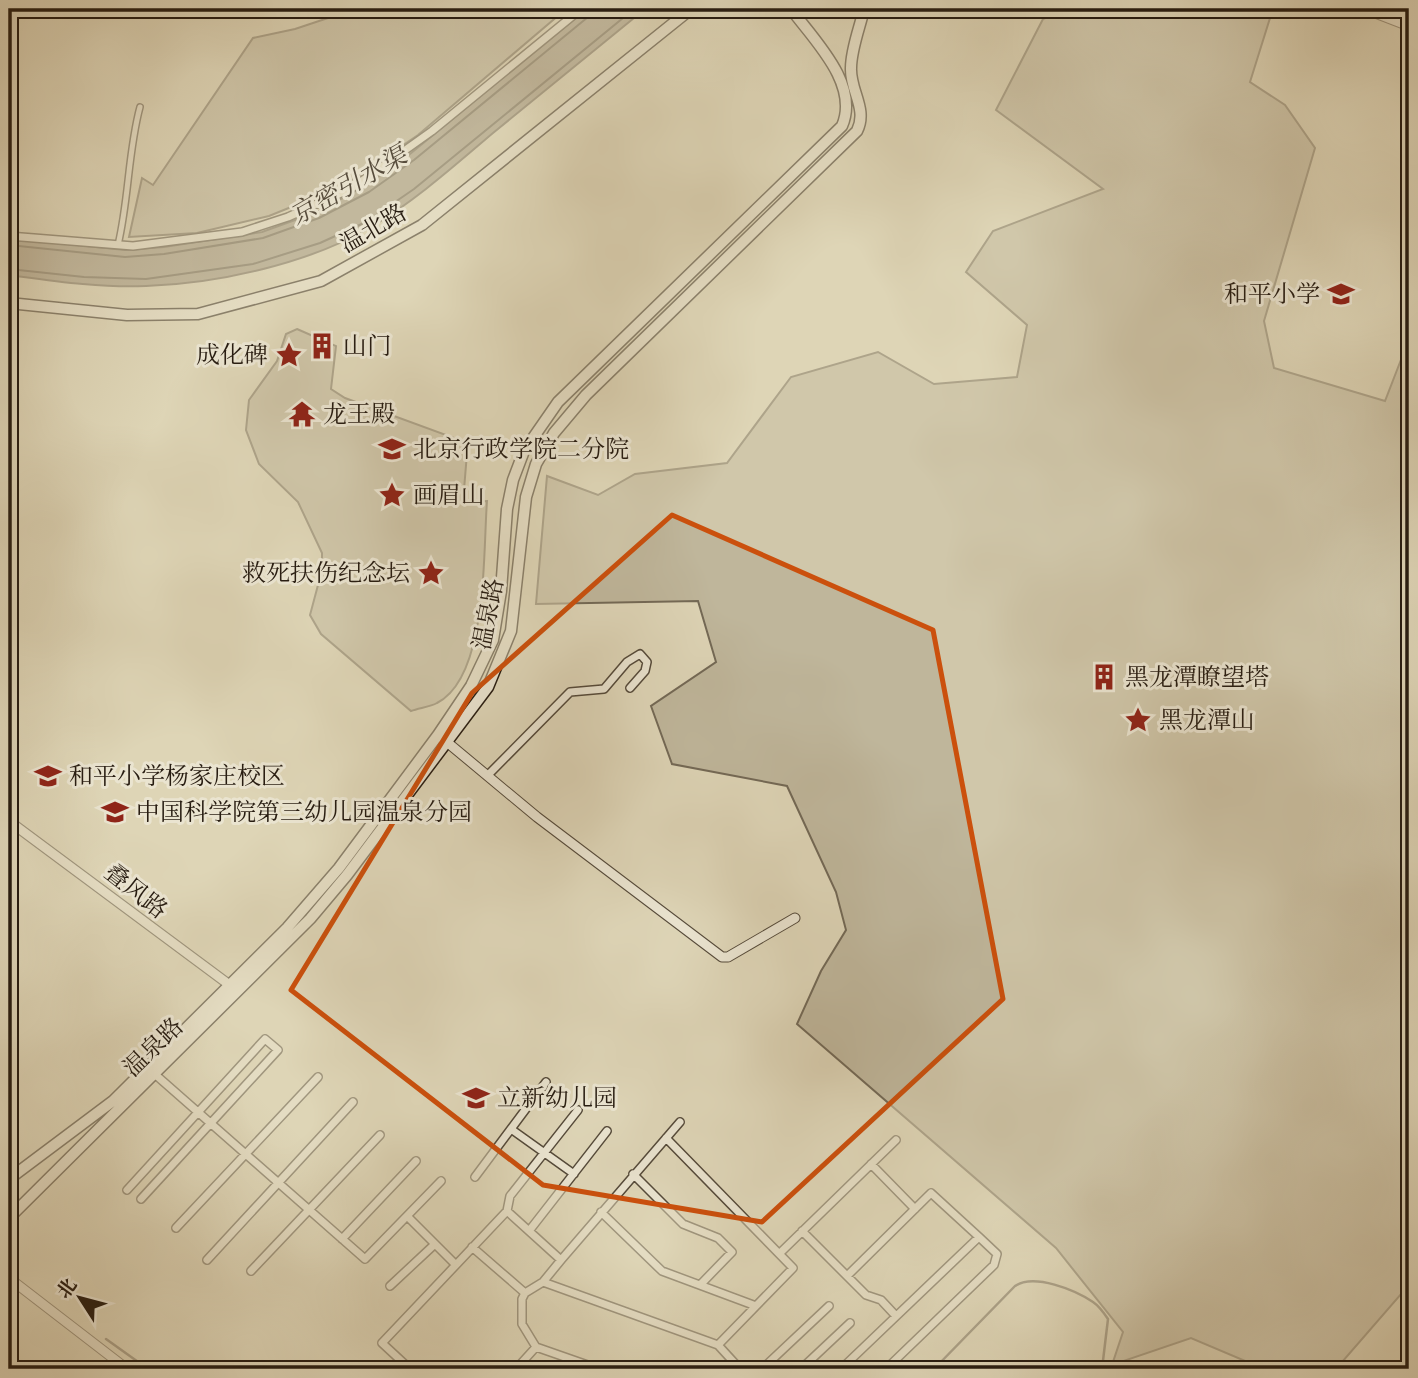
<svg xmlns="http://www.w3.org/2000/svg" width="1418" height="1378" font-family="'Libre Bodoni','Noto Serif SC',serif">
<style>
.green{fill:#bfb69b;stroke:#736956;stroke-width:2}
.water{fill:#a0967f;stroke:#706553;stroke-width:2}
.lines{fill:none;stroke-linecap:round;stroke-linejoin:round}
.shore{stroke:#645948;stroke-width:2}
.stream{stroke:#706553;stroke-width:2.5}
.pedestrian-casing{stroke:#554a3a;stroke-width:8}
.minor-casing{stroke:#554a3a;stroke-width:10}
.tertiary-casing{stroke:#554a3a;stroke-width:11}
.secondary-casing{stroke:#271c11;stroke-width:13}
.pedestrian{stroke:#eae4d0;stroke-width:5}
.minor{stroke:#eae4d0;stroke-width:7}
.tertiary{stroke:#eae4d0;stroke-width:9}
.secondary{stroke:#eae4d0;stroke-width:10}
.marked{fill:none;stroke:#cb500d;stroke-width:5;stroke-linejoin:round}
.labels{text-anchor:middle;stroke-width:6;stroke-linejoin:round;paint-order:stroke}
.street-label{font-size:24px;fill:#271c11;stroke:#eae4d0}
.poi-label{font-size:24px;fill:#271c11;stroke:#eae4d0;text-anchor:start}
.water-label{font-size:26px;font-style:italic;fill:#574d3d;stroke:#eae4d0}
</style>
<rect width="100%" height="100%" fill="#ded5b7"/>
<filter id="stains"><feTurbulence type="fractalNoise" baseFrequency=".00286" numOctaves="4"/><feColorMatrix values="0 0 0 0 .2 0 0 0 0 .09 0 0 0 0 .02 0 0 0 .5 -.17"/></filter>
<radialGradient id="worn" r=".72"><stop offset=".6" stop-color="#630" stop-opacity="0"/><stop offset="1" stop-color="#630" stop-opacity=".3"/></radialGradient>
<!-- green -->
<path class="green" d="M355,9H566L418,135L343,186L269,216L197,233L129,237L142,178L153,185L253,38L295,29Z
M1065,9H1266L1270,18L1250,82L1285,105L1315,148L1264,321L1274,368L1385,401L1409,339V1285L1336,1369H1264L1191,1338L1112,1365L1123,1332L1056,1248L797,1024L821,971L846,930L836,892L787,786L672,764L651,706L716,662L698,601L536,604L547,476L598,495L635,474L727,463L791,377L878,352L934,384L1017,377L1027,325L966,272L993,231L1103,189L996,110L1043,19Z
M297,329L336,346L331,389L345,398L457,439L467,453L463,502L487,501C483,552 488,677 437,703C430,707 419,708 411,711L321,634L310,615L322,570V553L298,502L259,464L246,430L249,400L277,361L286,334Z"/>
<!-- water -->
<path class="water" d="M587,9H645C595,50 544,91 493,133C454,166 415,201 371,227C310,263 217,284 146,286C101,288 54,281 9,275V238L125,250L164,247L262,232L317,212L365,186L410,154Z"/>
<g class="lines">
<!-- shore -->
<path class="shore" d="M9,245L125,257L164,254L263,238L319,218L369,192L414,160L588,17L591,9
M9,269L84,277L146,279L253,264L320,243L366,222L414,189L634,9"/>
<!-- stream -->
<path class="stream" d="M106,1339L148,1369
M934,1369L1015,1286C1034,1273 1075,1290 1093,1302C1099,1306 1104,1313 1108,1319L1102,1369
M1200,1369C1209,1364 1216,1362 1225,1369"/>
<!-- pedestrian casing -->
<g class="pedestrian-casing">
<path id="pedestrian" d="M118,245C129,199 128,151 140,107"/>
</g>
<!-- minor casing -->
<g class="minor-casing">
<path id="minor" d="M9,236L133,246L242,232L288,217L352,188L432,131L581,9
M489,774L570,692L604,689L627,662L640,654L647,662L645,671L630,688
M141,1062L365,1259L441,1181
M511,1129L574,1174
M666,1138L793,1268L718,1345
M871,1164L915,1209
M633,1174L683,1224L718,1238L732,1252L700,1285
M475,1177L546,1082
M127,1190L265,1039L278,1050L141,1199
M507,1211L510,1196L578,1110
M601,1212L662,1271L756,1306
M407,1216L455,1264
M176,1228L318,1077
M529,1231L607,1131
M802,1231L866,1295L881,1300L896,1316
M342,1239L416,1161
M472,1247L525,1293
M780,1253L896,1140
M207,1260L353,1102
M561,1260L680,1122
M251,1271L380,1135
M390,1286L435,1244
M536,1347L522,1324V1299L525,1293L543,1282
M410,1369L382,1343L507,1211L561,1260L543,1282L718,1345L740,1369
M516,1369L536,1347L599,1369
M762,1369L829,1306
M801,1369L850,1323
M841,1369L979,1237L931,1193L847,1276
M886,1369L994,1265L997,1254L979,1237"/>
</g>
<!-- tertiary casing -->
<g class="tertiary-casing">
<path id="tertiary" d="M1365,9L1409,26
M442,738L537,817L722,957H728L795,918
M9,821L235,989
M9,1278L127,1369"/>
</g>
<!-- secondary casing -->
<g class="secondary-casing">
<path id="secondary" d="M9,303L127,315L198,314L321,281L422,225L691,9
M9,1179L113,1101L287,928L339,868L438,735L471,686L493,640L501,591L507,509L513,480L524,451L558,402L842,126C860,84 814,40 791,9
M9,1218L310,919L347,875L488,687L511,631L526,497L536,464L554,433L586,395L857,131C868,109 850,91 851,68C851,49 860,27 864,9"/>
</g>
<!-- pedestrian -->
<use href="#pedestrian" class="pedestrian"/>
<!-- minor -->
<use href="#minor" class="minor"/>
<!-- tertiary -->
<use href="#tertiary" class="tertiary"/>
<!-- secondary -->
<use href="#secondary" class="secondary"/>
</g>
<!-- marked area -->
<path d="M0 0H1418V1378H0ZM672,515L933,630L1003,999L762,1222L543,1185L291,990L472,693Z" fill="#ded5b7" fill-opacity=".55" fill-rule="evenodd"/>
<path class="marked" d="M672,515L933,630L1003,999L762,1222L543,1185L291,990L472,693Z"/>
<!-- icons -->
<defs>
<g id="school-bare" transform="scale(2.1)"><path d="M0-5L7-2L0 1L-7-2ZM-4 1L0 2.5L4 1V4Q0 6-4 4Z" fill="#8f2418" stroke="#eae4d0" stroke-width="2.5" paint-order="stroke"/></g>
<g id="building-bare" transform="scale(2.1)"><path d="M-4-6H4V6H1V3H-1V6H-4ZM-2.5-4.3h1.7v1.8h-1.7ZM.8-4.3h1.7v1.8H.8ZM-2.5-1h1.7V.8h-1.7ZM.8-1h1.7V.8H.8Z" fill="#8f2418" stroke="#eae4d0" stroke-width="2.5" paint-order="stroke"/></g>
<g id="sight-bare" transform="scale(2.1)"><path d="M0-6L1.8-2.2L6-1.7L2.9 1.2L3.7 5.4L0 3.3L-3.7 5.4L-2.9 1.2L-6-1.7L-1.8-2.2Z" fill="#8f2418" stroke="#eae4d0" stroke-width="2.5" paint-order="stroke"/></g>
<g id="temple-bare" transform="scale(2.1)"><path d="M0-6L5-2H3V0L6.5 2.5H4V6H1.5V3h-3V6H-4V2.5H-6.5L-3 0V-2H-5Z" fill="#8f2418" stroke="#eae4d0" stroke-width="2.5" paint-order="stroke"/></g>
<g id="university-bare" transform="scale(2.1)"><path d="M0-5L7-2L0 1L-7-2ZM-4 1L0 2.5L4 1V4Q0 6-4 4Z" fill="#8f2418" stroke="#eae4d0" stroke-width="2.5" paint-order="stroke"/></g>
</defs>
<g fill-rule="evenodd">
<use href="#school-bare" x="1341" y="294"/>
<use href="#building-bare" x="322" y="346"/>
<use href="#sight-bare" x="289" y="355"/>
<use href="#temple-bare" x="302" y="414"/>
<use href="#university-bare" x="392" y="449"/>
<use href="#sight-bare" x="392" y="495"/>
<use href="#sight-bare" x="431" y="573"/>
<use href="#building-bare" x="1104" y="677"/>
<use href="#sight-bare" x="1138" y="720"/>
<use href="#school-bare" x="48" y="776"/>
<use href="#school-bare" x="115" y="812"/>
<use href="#school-bare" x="476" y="1098"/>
</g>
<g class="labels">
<!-- street labels -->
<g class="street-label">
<text transform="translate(373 228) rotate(-30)" y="8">温北路</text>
<text transform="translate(488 614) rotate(-79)" y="8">温泉路</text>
<text transform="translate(136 891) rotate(38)" y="8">叠风路</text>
<text transform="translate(153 1047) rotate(-44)" y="8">温泉路</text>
</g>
<!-- poi labels -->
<g class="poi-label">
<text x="1320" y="302" text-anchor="end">和平小学</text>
<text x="343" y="354">山门</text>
<text x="268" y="363" text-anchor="end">成化碑</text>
<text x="323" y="422">龙王殿</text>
<text x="413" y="457">北京行政学院二分院</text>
<text x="413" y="503">画眉山</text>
<text x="410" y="581" text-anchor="end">救死扶伤纪念坛</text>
<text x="1125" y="685">黑龙潭瞭望塔</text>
<text x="1159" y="728">黑龙潭山</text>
<text x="69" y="784">和平小学杨家庄校区</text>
<text x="136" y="820">中国科学院第三幼儿园温泉分园</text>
<text x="497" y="1106">立新幼儿园</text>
</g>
<!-- water labels -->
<g class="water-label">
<text transform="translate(348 185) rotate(-30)" y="9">京密引水渠</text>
</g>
</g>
<!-- margin -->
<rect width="1418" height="1378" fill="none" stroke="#ded5b7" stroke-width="35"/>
<rect x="10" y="10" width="1397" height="1357" fill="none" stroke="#271c11" stroke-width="3.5"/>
<rect x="18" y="18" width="1383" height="1343" fill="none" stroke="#271c11" stroke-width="2"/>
<!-- north arrow -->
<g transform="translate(80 1298) rotate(306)" stroke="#eae4d0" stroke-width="5" paint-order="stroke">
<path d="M0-5L12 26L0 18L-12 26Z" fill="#271c11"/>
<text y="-10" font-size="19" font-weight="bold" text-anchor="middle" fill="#271c11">北</text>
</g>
<rect width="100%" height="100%" filter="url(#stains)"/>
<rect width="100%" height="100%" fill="url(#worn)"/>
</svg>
